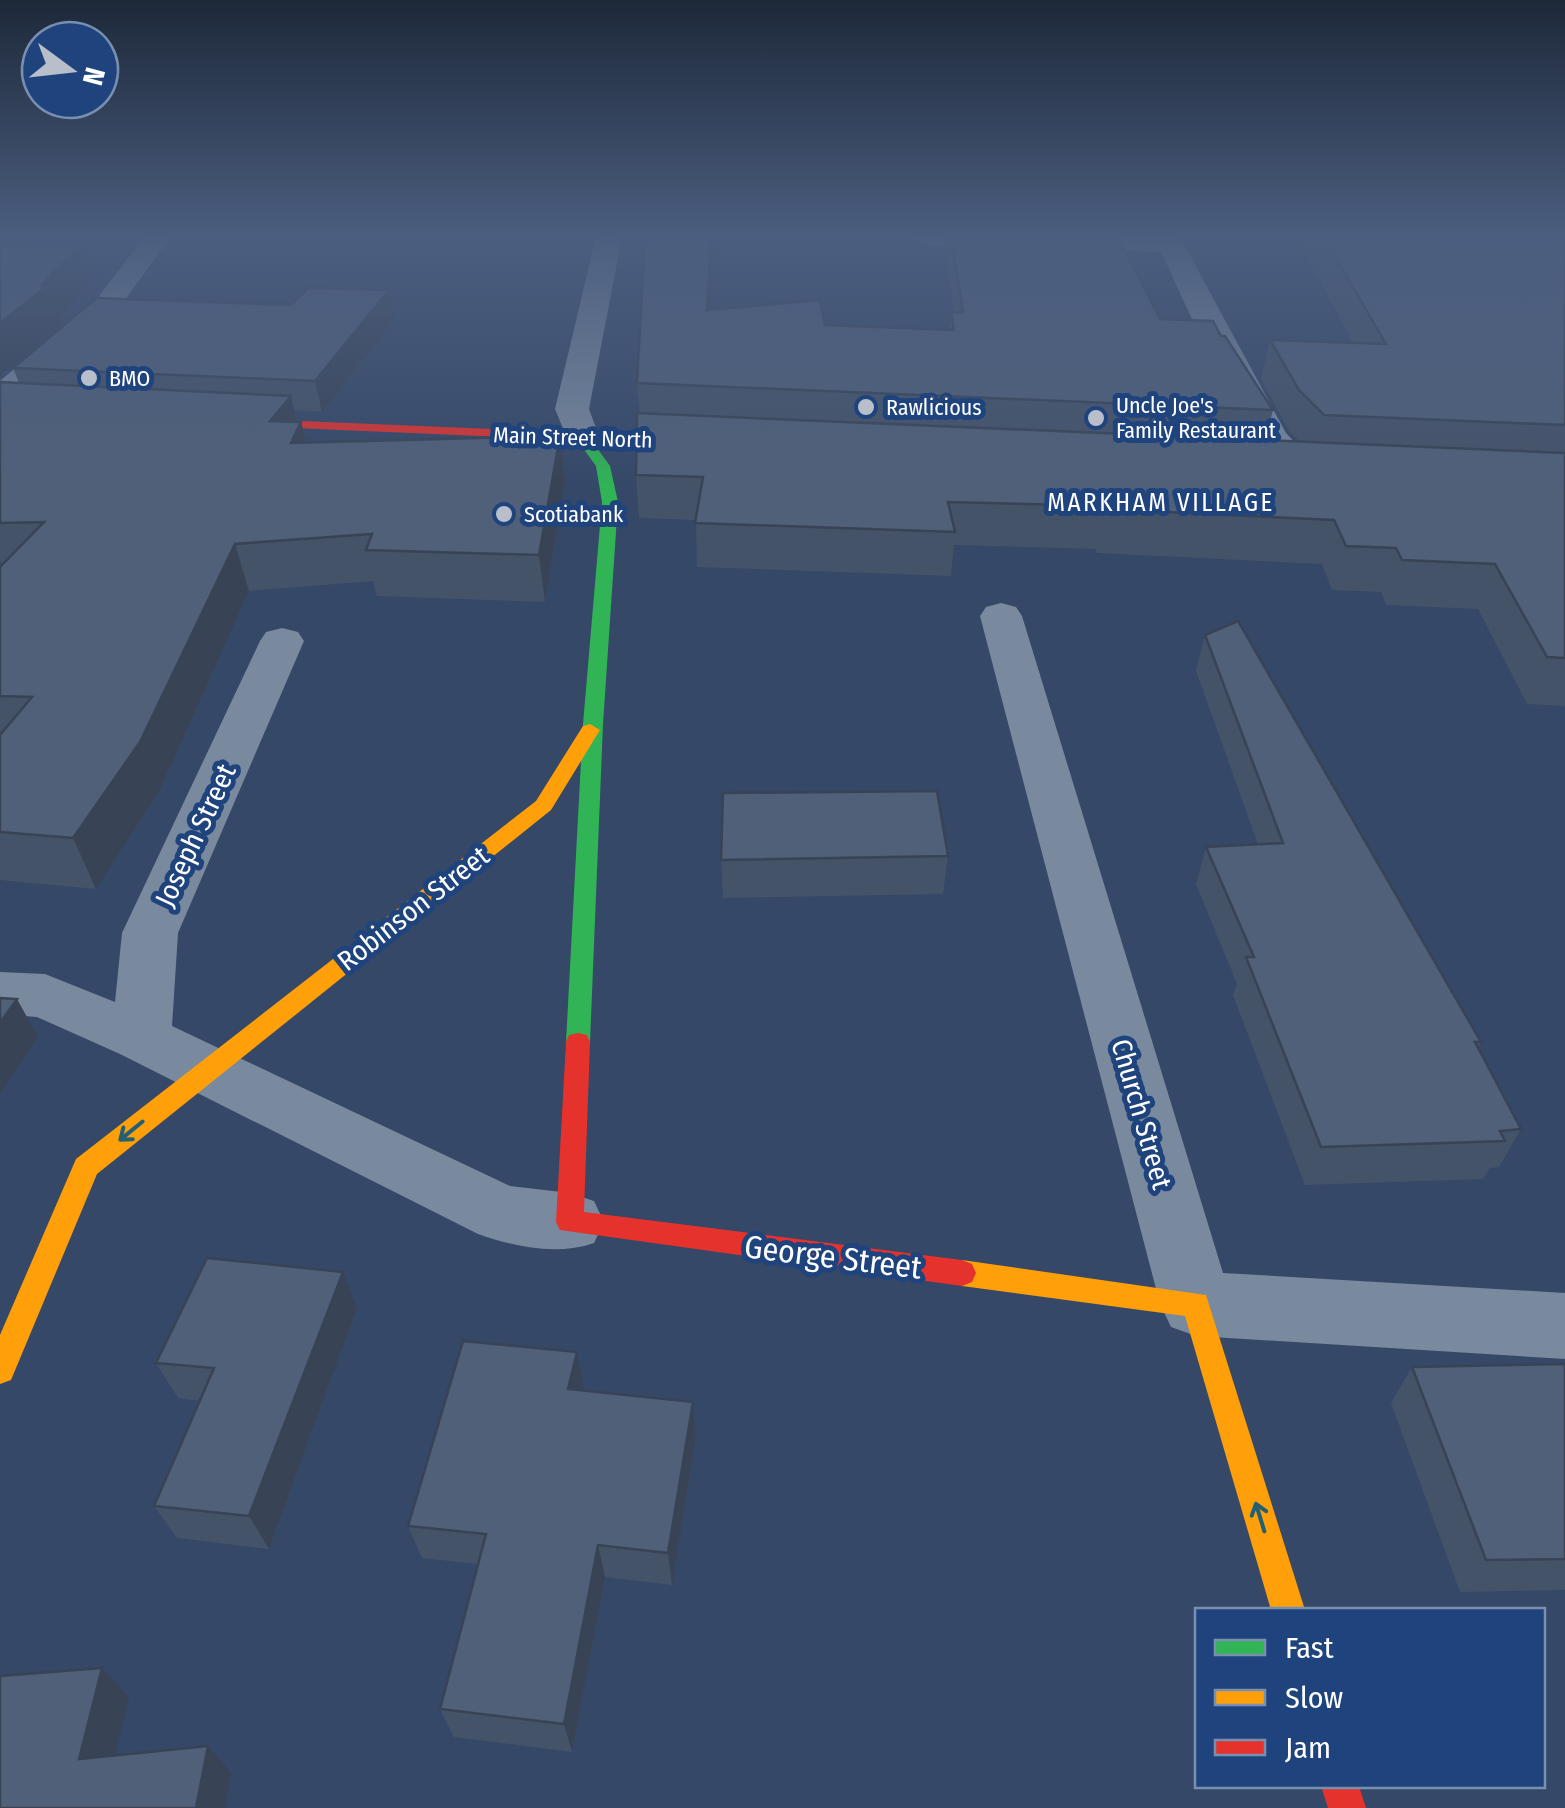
<svg xmlns="http://www.w3.org/2000/svg" width="1565" height="1808" font-family="'Fira Sans Condensed',sans-serif">
<style>
.lines{fill:none;stroke-linecap:round;stroke-linejoin:round}
.street{fill:#79899e;fill-rule:evenodd}
.fast{fill:#30b455;fill-rule:evenodd}
.slow{fill:#ff9f0a;fill-rule:evenodd}
.jam{fill:#e5322d;fill-rule:evenodd}
.wall{fill:#455368}
.shaded-wall{fill:#384355}
.building{fill:#506079;stroke:#384355;stroke-width:2.5}
.oneway{stroke:#236073}
.poi-dot{fill:#b8bfca;stroke:#1f447d;stroke-width:4}
.labels{text-anchor:middle;stroke-width:10;stroke-linejoin:round;paint-order:stroke}
.far-poi-label{font-size:22px;fill:#fff;stroke:#1f447d;text-anchor:start}
.far-street-label{font-size:22px;fill:#fff;stroke:#1f447d}
.far-neighbourhood-label{font-size:25px;letter-spacing:2.5px;fill:#fff;stroke:#1f447d}
.street-label{font-size:28px;fill:#fff;stroke:#1f447d}
.near-street-label{font-size:32px;fill:#fff;stroke:#1f447d}
</style>
<rect width="100%" height="100%" fill="#354867"/>
<g class="lines">
<!-- street -->
<path class="street" d="M144,237H166L168,241L116,312L12,405L0,408V381L96,300Z
M596,237H622L589,409L599,436L593,443L581,447L569,443L555,409Z
M910,237H1180L1286,433L1322,471L1317,479C1309,481 1302,483 1294,480C1251,461 1184,299 1161,252L923,245Z
M1001,603L1016,607L1022,616L1223,1273L1565,1293V1359L1196,1336L1171,1327L1160,1304L980,616L986,607Z
M282,628L298,632L304,641L178,933L172,1026L510,1186L570,1193L594,1201L604,1222L594,1243C557,1256 515,1247 478,1234L120,1054L37,1017L0,1014V972L45,974L115,1002L122,933L260,641L266,632Z"/>
<!-- fast -->
<path class="fast" d="M576,433H586L610,466L618,502L603,724L590,1042L587,1049H569L566,1042L583,724L602,502L596,466L574,436Z"/>
<!-- slow -->
<path class="slow" d="M590,724L600,730L551,810L97,1174L11,1380L0,1384V1335L76,1159L536,801L583,726Z
M962,1260L1206,1295L1305,1610H1271L1185,1316L962,1286L952,1282L948,1273L952,1264Z"/>
<!-- jam -->
<path class="jam" d="M228,418L711,438L718,442L711,446L223,425L221,422Z
M578,1033L587,1035L590,1042L584,1212L962,1260L972,1264L976,1273L972,1282L962,1286L560,1230L556,1222L566,1042L569,1035Z
M1321,1786H1359L1366,1808H1328Z"/>
</g>
<!-- wall -->
<path class="wall" d="M946,237H1118L1160,319L1221,336L1273,410L1265,440L1299,441L1289,431L1261,379L1270,340L1353,343L1297,237H1440L1444,240H1565V706L1527,704L1478,609L1386,605L1381,592L1332,590L1322,564L1097,553L1096,549L954,545L951,576L697,567L696,520L639,518L636,475L640,413L637,383L711,310L825,325L949,330L951,312H954L945,249Z
M395,319L322,412L294,410L297,422H301L306,443L560,436L565,480L545,602L377,596L373,581L249,591L159,792L96,889L0,880V567L2,565L0,560V382L19,383L13,368Z
M1205,635L1481,1042L1478,1048L1521,1129L1499,1167L1490,1168L1483,1179L1305,1185L1233,995L1237,984L1196,884L1206,847L1258,844L1196,671Z
M948,856L943,894L723,898L721,860Z
M357,1308L269,1549L177,1538L154,1506L200,1401L178,1398L156,1363Z
M577,1352L584,1387L583,1391L693,1402L696,1437L672,1585L605,1577L572,1752L454,1737L440,1709L479,1564L422,1558L408,1526Z
M1565,1364V1590L1460,1592L1391,1403L1412,1367Z"/>
<!-- shaded-wall -->
<path class="shaded-wall" d="M0,237H32L0,266Z
M711,237H714L709,350L707,310Z
M79,246L91,283L59,319L61,325L0,376V323L41,286Z
M389,290L395,319L322,412L315,381Z
M291,396L298,427L301,422L312,466L270,421Z
M560,436L565,480L545,602L539,555Z
M235,544L249,591L159,792L96,889L73,838Z
M17,999L38,1037L0,1093V1023Z
M343,1272L357,1308L269,1549L249,1516Z
M577,1352L584,1387L575,1424L568,1389Z
M693,1402L696,1437L672,1585L668,1553Z
M598,1545L605,1577L572,1752L564,1724Z
M102,1668L129,1697L108,1786L79,1759Z
M208,1746L231,1773L225,1808H196Z"/>
<!-- building -->
<path class="building" d="M645,237H711L707,310L820,300L825,325L954,330L951,312H963L951,237H1118L1160,319L1213,321L1221,336H1225L1273,410L637,383Z
M1324,237H1440L1444,240H1565V425L1324,415L1299,390L1270,340L1386,344Z
M79,246L41,286H47L0,323V247Z
M308,288L389,290L315,381L13,368L96,298L291,305Z
M0,382L291,396L270,421L301,422L291,443L560,436L539,555L366,550L372,534L235,544L140,742L73,838L0,832V735L32,697L0,696V567L44,522L0,523Z
M637,413L1565,453V658L1547,657L1495,564L1402,560L1396,548L1346,546L1334,520L1104,509V506L948,502L955,532L695,523L703,477L636,475Z
M1238,621L1481,1042H1475L1521,1129L1500,1131L1505,1141L1321,1147L1246,957H1254L1206,847L1283,843L1205,635Z
M937,791L948,856L721,860L723,793Z
M0,998L17,999L0,1023Z
M207,1258L343,1272L249,1516L154,1506L214,1368L156,1363Z
M463,1341L577,1352L568,1389L693,1402L668,1553L598,1545L564,1724L440,1709L486,1534L408,1526Z
M1565,1364V1559L1486,1560L1412,1367Z
M102,1668L79,1759L208,1746L196,1808H0V1676Z"/>
<!-- one-way arrows -->
<defs><path id="oneway-shaft" d="M-6 0H5M1.5-3L5.5 0L1.5 3" fill="none" stroke-width="1.6" stroke-linecap="round" stroke-linejoin="round" transform="scale(2.5)"/></defs>
<g class="oneway">
<use href="#oneway-shaft" transform="translate(131 1131) rotate(141)"/>
<use href="#oneway-shaft" transform="translate(1260 1517) rotate(-107)"/>
</g>
<!-- sky -->
<linearGradient id="sky" x2="0" y2="1"><stop stop-color="#1d2839"/><stop offset="0.48" stop-color="#4b5e7f"/><stop offset="1" stop-color="#4b5e7f" stop-opacity="0"/></linearGradient>
<rect width="1565" height="490" fill="url(#sky)"/>
<!-- markers -->
<g class="poi-dot">
<circle cx="89" cy="378" r="10"/>
<circle cx="866" cy="407" r="10"/>
<circle cx="1096" cy="418" r="10"/>
<circle cx="504" cy="514" r="10"/>
</g>
<g class="labels">
<!-- far-poi labels -->
<g class="far-poi-label">
<text x="109" y="386">BMO</text>
<text x="1116" y="413">Uncle Joe's<tspan x="1116" dy="25">Family Restaurant</tspan></text>
<text x="886" y="415">Rawlicious</text>
<text x="524" y="522">Scotiabank</text>
</g>
<!-- far-street labels -->
<g class="far-street-label">
<text transform="translate(573 437) rotate(2)" y="8">Main Street North</text>
</g>
<!-- far-neighbourhood labels -->
<g class="far-neighbourhood-label">
<text x="1161" y="511">MARKHAM VILLAGE</text>
</g>
<!-- street labels -->
<g class="street-label">
<text transform="translate(195 835) rotate(-65)" y="10">Joseph Street</text>
<text transform="translate(413 908) rotate(-38)" y="10">Robinson Street</text>
<text transform="translate(1142 1114) rotate(74)" y="10">Church Street</text>
</g>
<!-- near-street labels -->
<g class="near-street-label">
<text transform="translate(833 1257) rotate(7)" y="11">George Street</text>
</g>
</g>
<!-- legend -->
<rect x="1195" y="1608" width="350" height="180" fill="#1f447d" stroke="#798fb1" stroke-width="2.5"/>
<rect x="1215" y="1640" width="50" height="15" fill="#30b455" stroke="#798fb1" stroke-width="2.5"/>
<text x="1285" y="1658" font-size="30" fill="#ffffff">Fast</text>
<rect x="1215" y="1690" width="50" height="15" fill="#ff9f0a" stroke="#798fb1" stroke-width="2.5"/>
<text x="1285" y="1708" font-size="30" fill="#ffffff">Slow</text>
<rect x="1215" y="1740" width="50" height="15" fill="#e5322d" stroke="#798fb1" stroke-width="2.5"/>
<text x="1285" y="1758" font-size="30" fill="#ffffff">Jam</text>
<!-- north arrow -->
<g transform="translate(70 70) rotate(105)"><circle r="48" fill="#1f447d" stroke="#798fb1" stroke-width="2.5"/>
<path d="M0-8L18 38L0 25L-18 38Z" fill="#b8bfca"/>
<text y="-15" font-size="28" font-weight="bold" text-anchor="middle" fill="#ffffff">N</text>
</g>
</svg>
